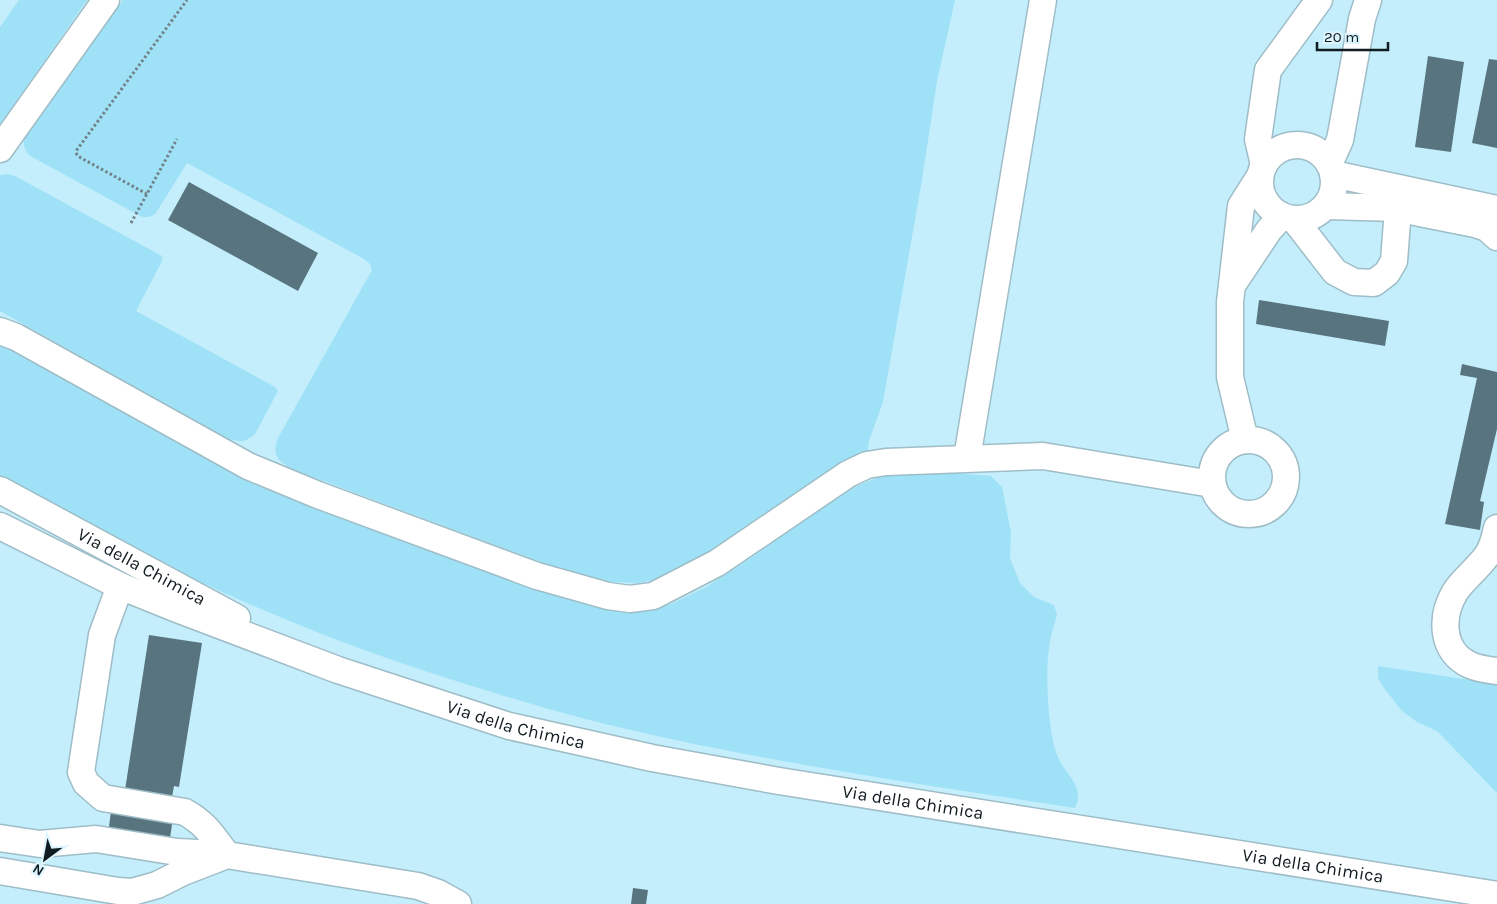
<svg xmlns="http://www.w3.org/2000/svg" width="1497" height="904" font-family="Karla,sans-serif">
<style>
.built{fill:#c5eefc}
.green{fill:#9fe2f7}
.building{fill:#58757f}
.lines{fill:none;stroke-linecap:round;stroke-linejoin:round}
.minor-casing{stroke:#9ebdc7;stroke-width:29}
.path{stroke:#718289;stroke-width:3;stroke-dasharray:2.5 2.5;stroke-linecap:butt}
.minor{stroke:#fff;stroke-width:26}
.labels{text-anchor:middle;stroke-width:4.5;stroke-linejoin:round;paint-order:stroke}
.street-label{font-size:18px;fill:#111c20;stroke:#dcf5fe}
</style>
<rect width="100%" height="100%" fill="#dcf5fe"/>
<!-- built -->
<path class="built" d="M0,0H1497V904H0Z"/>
<!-- green -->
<path class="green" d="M19,0H87L0,125V27Z
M123,0H955L937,81L922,180L883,402L869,441L868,451L851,458L828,471L708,555L660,579L638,583L614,582L565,571L286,467V465C275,459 273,450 278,438L372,270L370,264L364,259L187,163L156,213C151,217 148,218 142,217L30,156C23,149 22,143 27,134Z
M8,174L15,176L162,256V261L136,311L275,387L278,391L255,434C245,444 236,442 224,437L0,311V175Z
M0,344L154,430L263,488L526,585L563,597L567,596L651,609L671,604L706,587L736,568L836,498L857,486L886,474L902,472L954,473L991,476L1002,487L1011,532L1010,558L1020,583L1034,597L1054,605L1057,615C1054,626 1050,637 1049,649C1045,673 1048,734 1058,757C1065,775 1086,786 1075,808C938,787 801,767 666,738C575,719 485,691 398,662C306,631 217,591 130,549C86,527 43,502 0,479Z
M1378,666L1497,684V793L1437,731L1417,722L1402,711L1384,688L1378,678Z"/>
<!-- building -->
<path class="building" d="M1428,56L1464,62L1451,152L1415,147Z
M1489,59L1497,60V148L1472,143Z
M189,182L318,253L298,291L168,220Z
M1259,300L1389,321L1385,346L1256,324Z
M1462,364L1497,372V429L1480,501L1484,502L1480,530L1445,524L1477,378L1460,375Z
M149,635L202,643L179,787L174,786L172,797H176L167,859L106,850L114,788L125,790Z
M633,888L648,890L646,904H631Z"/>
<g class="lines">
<!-- minor casing -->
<g class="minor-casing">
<g id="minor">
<circle cx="1297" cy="182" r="37"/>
<path d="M0,149L106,0"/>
<path d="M1329,164L1340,140L1362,19L1368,0"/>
<path d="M1264,165L1258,139L1268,70L1319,0"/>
<path d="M1333,174L1497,209"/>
<path d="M1326,206L1397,208L1420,213L1475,224L1487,228L1497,237"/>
<path d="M1294,219L1335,272L1354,282L1374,283L1387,273L1394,261L1397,222V188"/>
<path d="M1235,281L1269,230L1282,216"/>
<path d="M0,331L16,337L248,466L318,495L537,576L608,596L630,599L653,596L717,563L848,474L867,465L886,462L1043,456L1212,484"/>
<circle cx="1249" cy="477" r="37"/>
<path d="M1245,440L1230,377V302L1241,206L1260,176"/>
<path d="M967,458L1043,0"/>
<path id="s1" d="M0,490L237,618"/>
<path id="s2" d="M0,526L120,586L177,609L338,670L509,726L652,758L779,781L1497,895"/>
<path d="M1497,528C1495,537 1493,546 1488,554C1479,568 1464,578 1455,592C1440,617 1441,652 1470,665C1479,669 1488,670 1497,671"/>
<path d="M120,586L102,635L81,772L86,783L103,798L185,812C206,824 213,836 227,855"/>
<path d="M0,838L40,844L96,839L177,852L219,854"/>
<path d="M0,871L118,891L132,892L157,885L183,872L227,855L418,886L438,893L458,904"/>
</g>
</g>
<!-- path -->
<path class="path" d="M147,194L81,158L77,155L76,151L187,0
M131,223L177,139"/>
<!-- minor -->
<use href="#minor" class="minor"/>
</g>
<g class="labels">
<!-- street labels -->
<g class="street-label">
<text dy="6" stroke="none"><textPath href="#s1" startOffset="161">Via della Chimica</textPath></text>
<text dy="6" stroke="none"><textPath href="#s2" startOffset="554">Via della Chimica</textPath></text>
<text dy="6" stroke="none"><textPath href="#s2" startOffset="959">Via della Chimica</textPath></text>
<text dy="6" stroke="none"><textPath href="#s2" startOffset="1364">Via della Chimica</textPath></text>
</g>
</g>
<!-- north arrow -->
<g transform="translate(45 859) rotate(212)" stroke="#dcf5fe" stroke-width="4" paint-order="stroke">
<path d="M0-4L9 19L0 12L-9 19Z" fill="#111c20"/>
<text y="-8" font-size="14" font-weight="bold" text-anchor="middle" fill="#111c20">N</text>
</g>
<!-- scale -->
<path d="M1317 42v8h71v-8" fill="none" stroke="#111c20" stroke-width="2.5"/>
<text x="1324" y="42" font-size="15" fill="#111c20" stroke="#dcf5fe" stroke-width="4" paint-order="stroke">20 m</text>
</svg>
